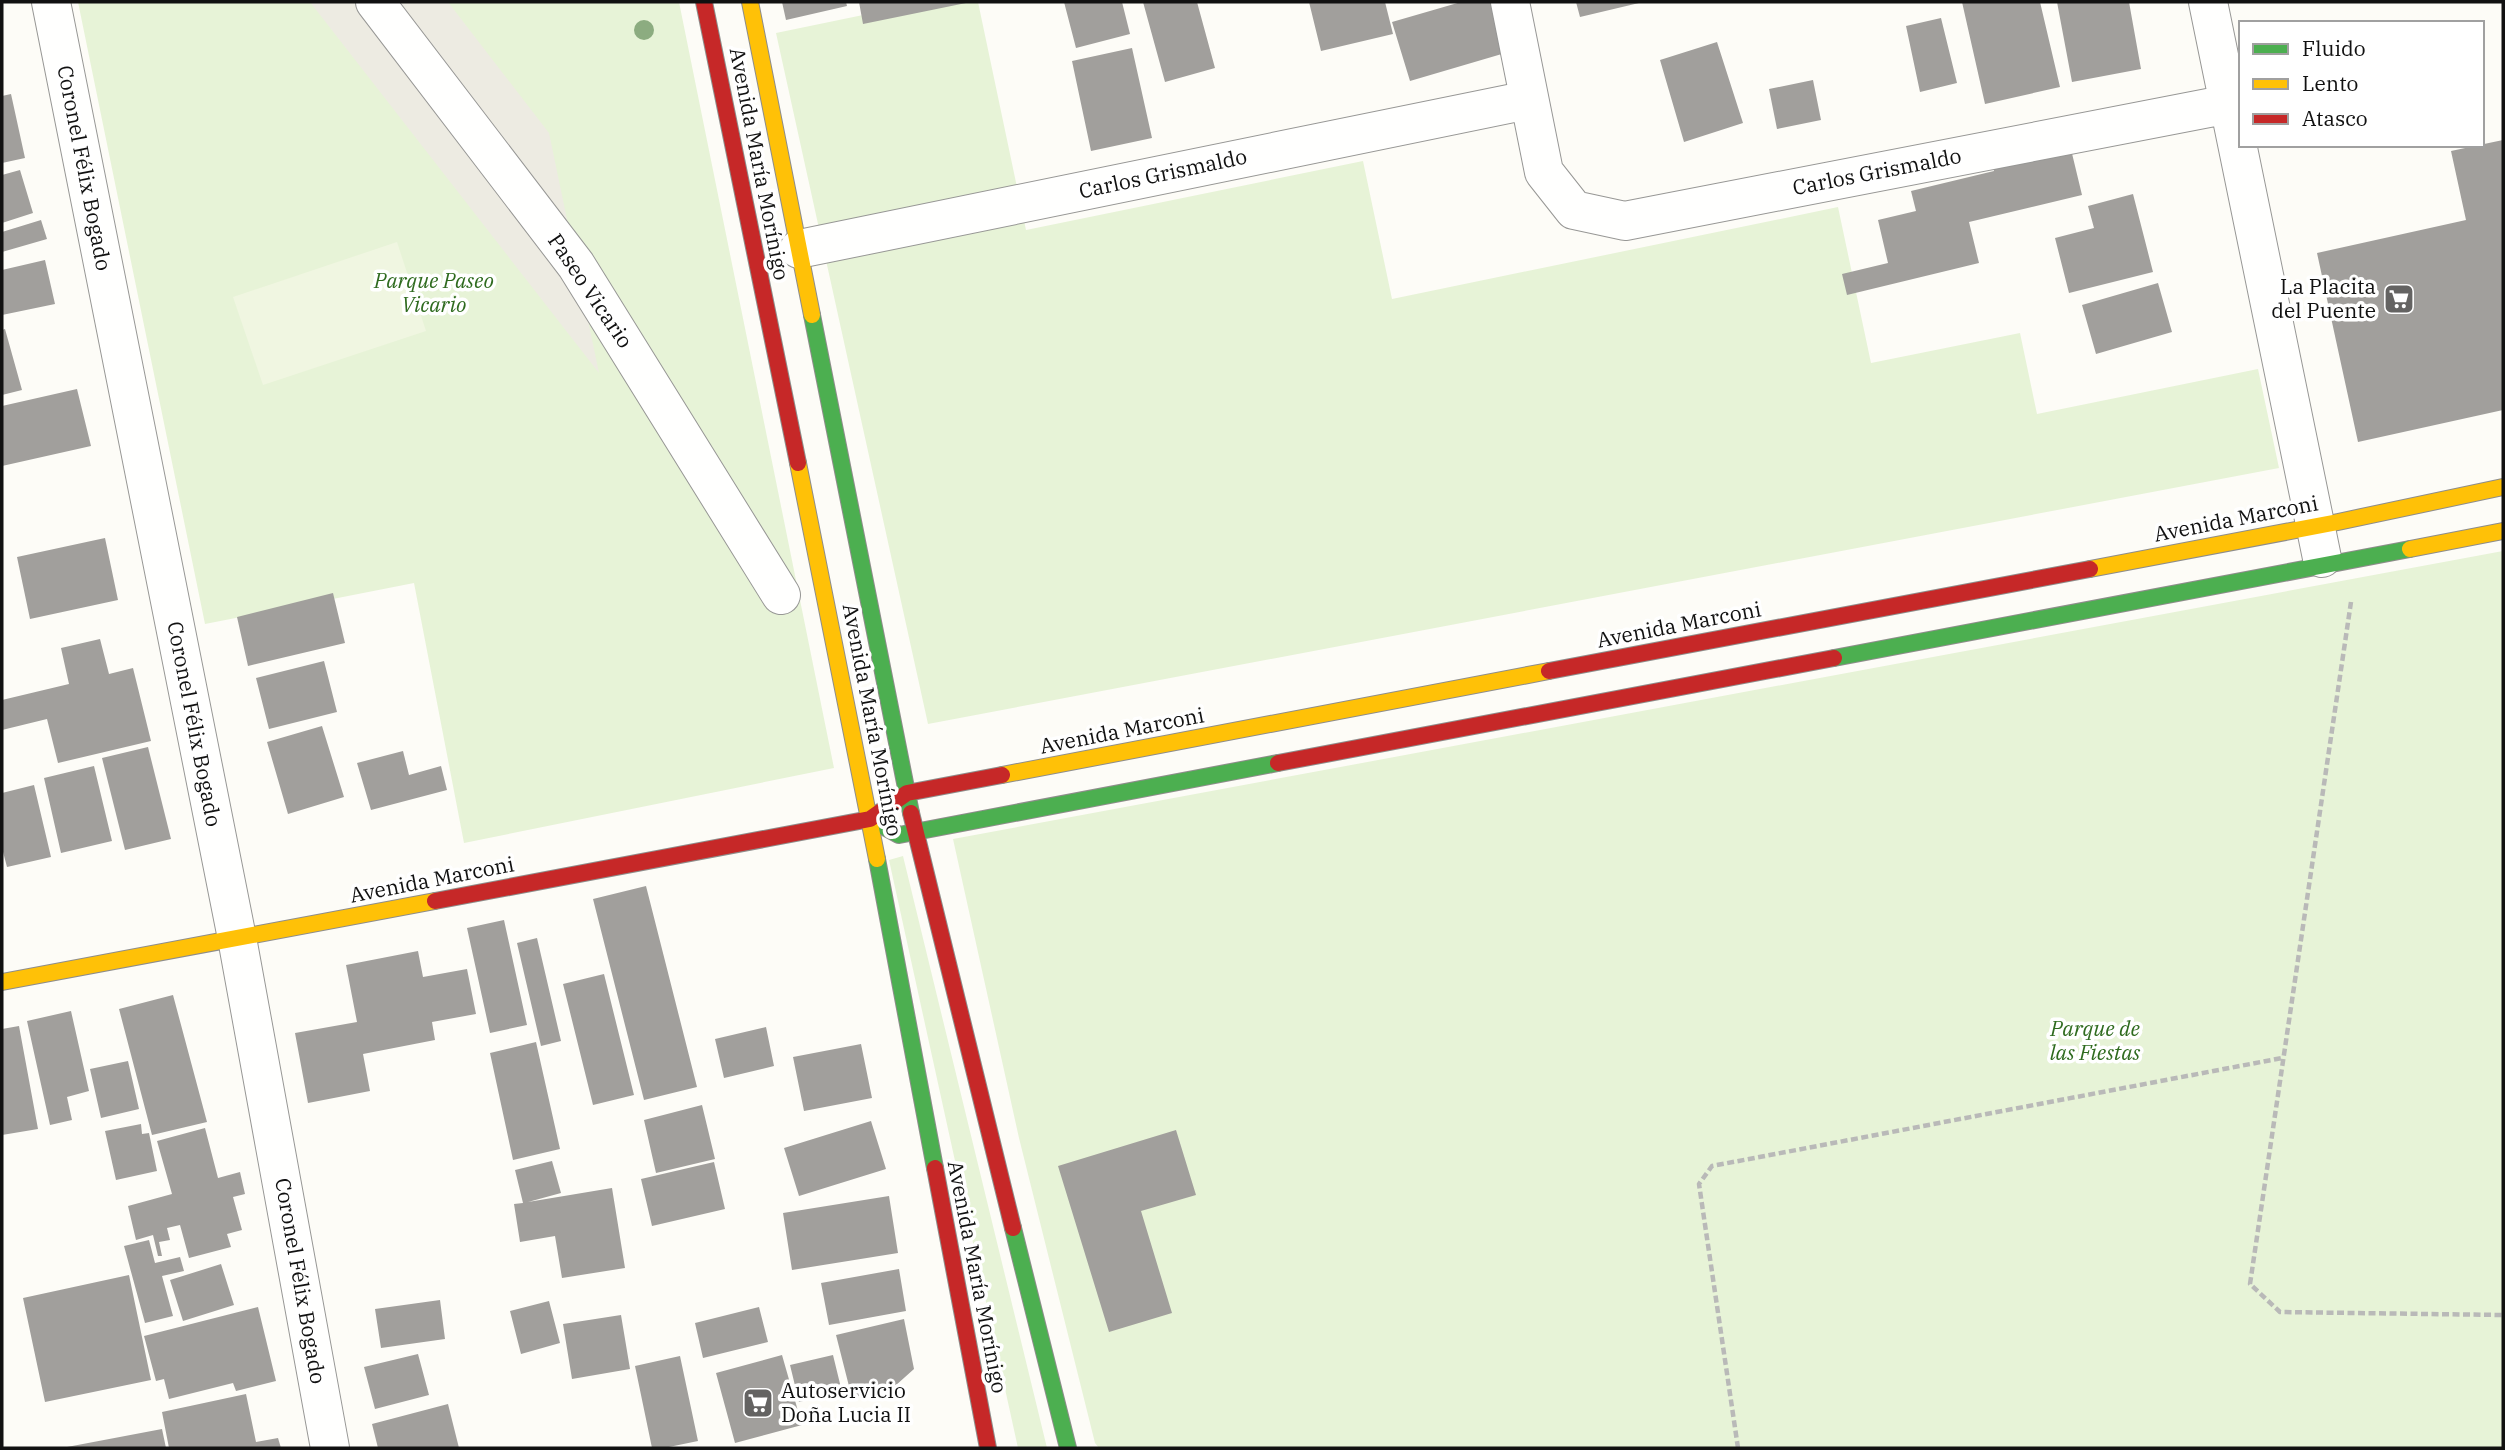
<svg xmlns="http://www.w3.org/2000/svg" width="2505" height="1450" font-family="'IBM Plex Serif',serif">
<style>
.green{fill:#e7f3d7}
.pitch{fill:#f0f6e1}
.plaza{fill:#edebe2}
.building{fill:#a19f9c}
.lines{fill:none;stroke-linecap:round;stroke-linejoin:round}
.street-casing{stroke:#979795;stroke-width:40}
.fast-casing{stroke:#8e8d8b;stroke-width:18}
.slow-casing{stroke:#8e8d8b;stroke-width:18}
.jam-casing{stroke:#8e8d8b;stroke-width:18}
.path{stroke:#b9b9b8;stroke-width:4.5;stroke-dasharray:7 3.5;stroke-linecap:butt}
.street{stroke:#fffffe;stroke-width:38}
.fast{stroke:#4caf50;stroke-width:16}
.slow{stroke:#ffc107;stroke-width:16}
.jam{stroke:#c62828;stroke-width:16}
.tree{fill:#8cac80}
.labels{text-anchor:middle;stroke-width:7;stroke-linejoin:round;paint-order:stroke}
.street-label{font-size:21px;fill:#111;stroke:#fff}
.park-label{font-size:21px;font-style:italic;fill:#2f6b1f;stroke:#fff}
.poi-label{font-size:21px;fill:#111;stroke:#fff;text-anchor:end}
</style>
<rect width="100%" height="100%" fill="#fdfcf7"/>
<!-- green -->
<path class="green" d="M78,2H679L834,768L464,843L414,583L205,624Z
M926,2H978L1026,230L1363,161L1392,299L1838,207L1871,363L2020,333L2037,414L2258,369L2279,468L928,724L776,33Z
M2503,551V1448H1099L1095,1443L1019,1138L953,839Z
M903,856L1047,1448H1018L889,860Z"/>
<!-- pitch -->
<path class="pitch" d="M397,242L426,331L263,385L233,297Z"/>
<!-- plaza -->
<path class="plaza" d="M310,2H448L549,133L599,373Z"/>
<!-- building -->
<path class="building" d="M782,2H846L847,6L786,20Z
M859,2H966V3L863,24Z
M1064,2H1122L1130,34L1076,48Z
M1143,2H1197L1215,68L1165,82Z
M1309,2H1385L1393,34L1321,51Z
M1461,2H1498L1512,51L1410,81L1392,22Z
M1576,2H1639V3L1580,17Z
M1962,2H2040L2060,87L1985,104Z
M2057,2H2129L2141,69L2072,82Z
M1941,18L1957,83L1920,92L1906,26Z
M1717,42L1743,123L1684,142L1660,60Z
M1132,48L1152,138L1091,151L1072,61Z
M1813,80L1821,120L1777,129L1769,89Z
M11,94L25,158L2,163V96Z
M2503,140V410L2358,442L2317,253L2466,220L2451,151Z
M2069,141L2082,195L1969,222L1979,263L1847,295L1842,274L1888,263L1878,220L1916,211L1911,191L1994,171L1992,159Z
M20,170L33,213L2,223V175Z
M2133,194L2153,272L2069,293L2055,238L2094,228L2088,206Z
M41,220L47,239L2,252V232Z
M45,260L55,304L2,315V270Z
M2158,283L2172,332L2096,354L2082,305Z
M5,329L22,390L2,395V330Z
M77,389L91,446L2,466V406Z
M105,538L118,600L30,619L17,557Z
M333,593L345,643L248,666L237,617Z
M100,639L109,674L133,668L151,741L58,763L47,719L2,730V700L69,684L61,648Z
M324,661L337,712L269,729L256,678Z
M322,726L344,797L288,814L267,742Z
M148,747L171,839L125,850L102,758Z
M403,751L409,775L441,766L447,790L371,810L357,763Z
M94,766L112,841L61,853L44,778Z
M34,785L51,857L7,867L2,848V793Z
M646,886L697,1087L644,1100L593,899Z
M504,920L527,1025L490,1033L467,928Z
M537,938L561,1041L541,1046L517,943Z
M418,951L423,977L467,969L476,1014L432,1022L435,1040L363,1054L370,1091L308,1103L295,1033L357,1022L346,965Z
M604,974L634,1095L593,1105L563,984Z
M173,995L207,1122L152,1135L119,1009Z
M71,1011L89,1091L67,1097L72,1120L50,1125L27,1021Z
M19,1026L38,1129L2,1135V1029Z
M766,1027L774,1066L724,1078L715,1039Z
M536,1042L560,1149L513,1160L490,1053Z
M861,1044L872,1098L804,1111L793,1057Z
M128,1061L139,1109L101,1118L90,1069Z
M702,1105L715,1159L656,1173L644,1120Z
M871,1121L886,1169L799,1196L784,1148Z
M141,1124L142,1134L149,1133L157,1171L116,1180L105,1131Z
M205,1128L218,1178L240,1172L245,1194L233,1197L242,1230L227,1234L231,1247L189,1258L180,1225L167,1228L170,1240L159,1242L162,1256H158L153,1235L136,1240L128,1206L172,1194L157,1141Z
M1176,1130L1196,1195L1141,1211L1172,1313L1109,1332L1058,1166Z
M552,1161L561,1193L528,1202L612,1188L625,1268L562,1278L555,1236L520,1242L514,1204L523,1203L515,1170Z
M714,1162L725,1209L652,1226L641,1179Z
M889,1196L898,1253L792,1270L783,1213Z
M149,1240L155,1263L180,1257L184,1271L162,1276L173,1316L145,1323L124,1246Z
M221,1264L234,1305L183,1321L170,1280Z
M899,1269L906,1311L829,1325L821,1283Z
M129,1275L151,1380L45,1402L23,1298Z
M440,1300L445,1339L381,1348L375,1309Z
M549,1301L560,1343L521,1354L510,1311Z
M258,1307L276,1381L236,1391L233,1383L169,1399L164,1379L156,1381L144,1336Z
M759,1307L768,1342L703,1358L695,1323Z
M621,1315L630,1369L572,1379L563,1324Z
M904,1319L914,1369L895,1386L852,1398L836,1335Z
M418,1354L429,1395L375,1409L364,1367Z
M782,1355L802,1425L735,1443L716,1373Z
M833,1355L842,1392L799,1402L790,1365Z
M680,1356L698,1441L664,1448H652L635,1366Z
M246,1394L256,1442L278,1438L281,1448H169L162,1412Z
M448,1404L459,1448H378L372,1424Z
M162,1429L166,1448H68L67,1447Z"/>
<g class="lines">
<!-- street casing -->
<g class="street-casing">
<path id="street" d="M51,2L237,938L330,1448
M375,2L576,265L781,595
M1510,2L1544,172L1574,210L1625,221L2229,104
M2208,2L2322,558
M799,249L1528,100"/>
</g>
<!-- fast casing -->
<g class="fast-casing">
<path id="fast" d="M812,315L911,813
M1834,658L2410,549
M870,819L899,835L1278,763
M877,859L935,1168
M1013,1228L1068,1448"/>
</g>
<!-- slow casing -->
<g class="slow-casing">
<path id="slow" d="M750,2L812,315
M798,463L877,859
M2410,549L2503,531
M2090,569L2338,522L2503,487
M1002,775L1549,671
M2,982L435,901"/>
</g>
<!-- jam casing -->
<g class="jam-casing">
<path id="jam" d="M704,2L798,463
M1549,671L2090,569
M1278,763L1834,658
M911,813L1013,1228
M435,901L870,819L907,793L1002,775
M935,1168L988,1448"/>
</g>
<!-- path -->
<path class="path" d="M2351,602L2250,1284L2280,1312L2503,1315
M1738,1448L1699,1184L1712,1166L2282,1058"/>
<!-- street -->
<use href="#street" class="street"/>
<!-- fast -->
<use href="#fast" class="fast"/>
<!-- slow -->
<use href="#slow" class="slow"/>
<!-- jam -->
<use href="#jam" class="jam"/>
</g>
<!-- trees -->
<circle class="tree" cx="644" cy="30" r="10"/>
<!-- icons -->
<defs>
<g id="supermarket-square" transform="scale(1.575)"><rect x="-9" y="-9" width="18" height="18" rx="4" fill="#646362" stroke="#fff"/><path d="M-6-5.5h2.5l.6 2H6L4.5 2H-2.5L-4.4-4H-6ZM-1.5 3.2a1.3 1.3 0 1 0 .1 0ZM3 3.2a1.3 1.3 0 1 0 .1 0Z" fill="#fff"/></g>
</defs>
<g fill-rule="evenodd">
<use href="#supermarket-square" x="2399" y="299"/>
<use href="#supermarket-square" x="758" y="1403"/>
</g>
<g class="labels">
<!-- street labels -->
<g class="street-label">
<text transform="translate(759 164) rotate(79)" y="7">Avenida María Morínigo</text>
<text transform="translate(84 168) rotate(79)" y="7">Coronel Félix Bogado</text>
<text transform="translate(1877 172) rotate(-11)" y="7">Carlos Grismaldo</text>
<text transform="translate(1163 174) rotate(-12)" y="7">Carlos Grismaldo</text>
<text transform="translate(590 291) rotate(56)" y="7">Paseo Vicario</text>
<text transform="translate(2236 519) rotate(-11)" y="7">Avenida Marconi</text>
<text transform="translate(1679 625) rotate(-11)" y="7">Avenida Marconi</text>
<text transform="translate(872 720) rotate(79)" y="7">Avenida María Morínigo</text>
<text transform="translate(194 724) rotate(79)" y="7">Coronel Félix Bogado</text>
<text transform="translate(1122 731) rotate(-11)" y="7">Avenida Marconi</text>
<text transform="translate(432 880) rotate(-11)" y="7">Avenida Marconi</text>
<text transform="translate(977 1277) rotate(79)" y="7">Avenida María Morínigo</text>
<text transform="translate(300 1281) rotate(80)" y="7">Coronel Félix Bogado</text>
</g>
<!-- park labels -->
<g class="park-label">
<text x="434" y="288">Parque Paseo<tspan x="434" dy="24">Vicario</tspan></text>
<text x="2095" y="1036">Parque de<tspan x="2095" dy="24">las Fiestas</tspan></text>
</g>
<!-- poi labels -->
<g class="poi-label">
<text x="2376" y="294">La Placita<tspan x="2376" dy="24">del Puente</tspan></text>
<text x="781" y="1398" text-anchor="start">Autoservicio<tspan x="781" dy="24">Doña Lucia II</tspan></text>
</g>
</g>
<!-- border -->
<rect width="2505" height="1450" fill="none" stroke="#111111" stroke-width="7"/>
<!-- legend -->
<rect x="2239" y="21" width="245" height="126" fill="#ffffff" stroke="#a0a0a0" stroke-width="2"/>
<rect x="2253" y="44" width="35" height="10" fill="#4caf50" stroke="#a0a0a0" stroke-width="2"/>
<text x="2302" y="56" font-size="21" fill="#111111">Fluido</text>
<rect x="2253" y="79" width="35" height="10" fill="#ffc107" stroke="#a0a0a0" stroke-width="2"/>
<text x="2302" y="91" font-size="21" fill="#111111">Lento</text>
<rect x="2253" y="114" width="35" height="10" fill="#c62828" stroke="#a0a0a0" stroke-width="2"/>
<text x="2302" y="126" font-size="21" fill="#111111">Atasco</text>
</svg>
